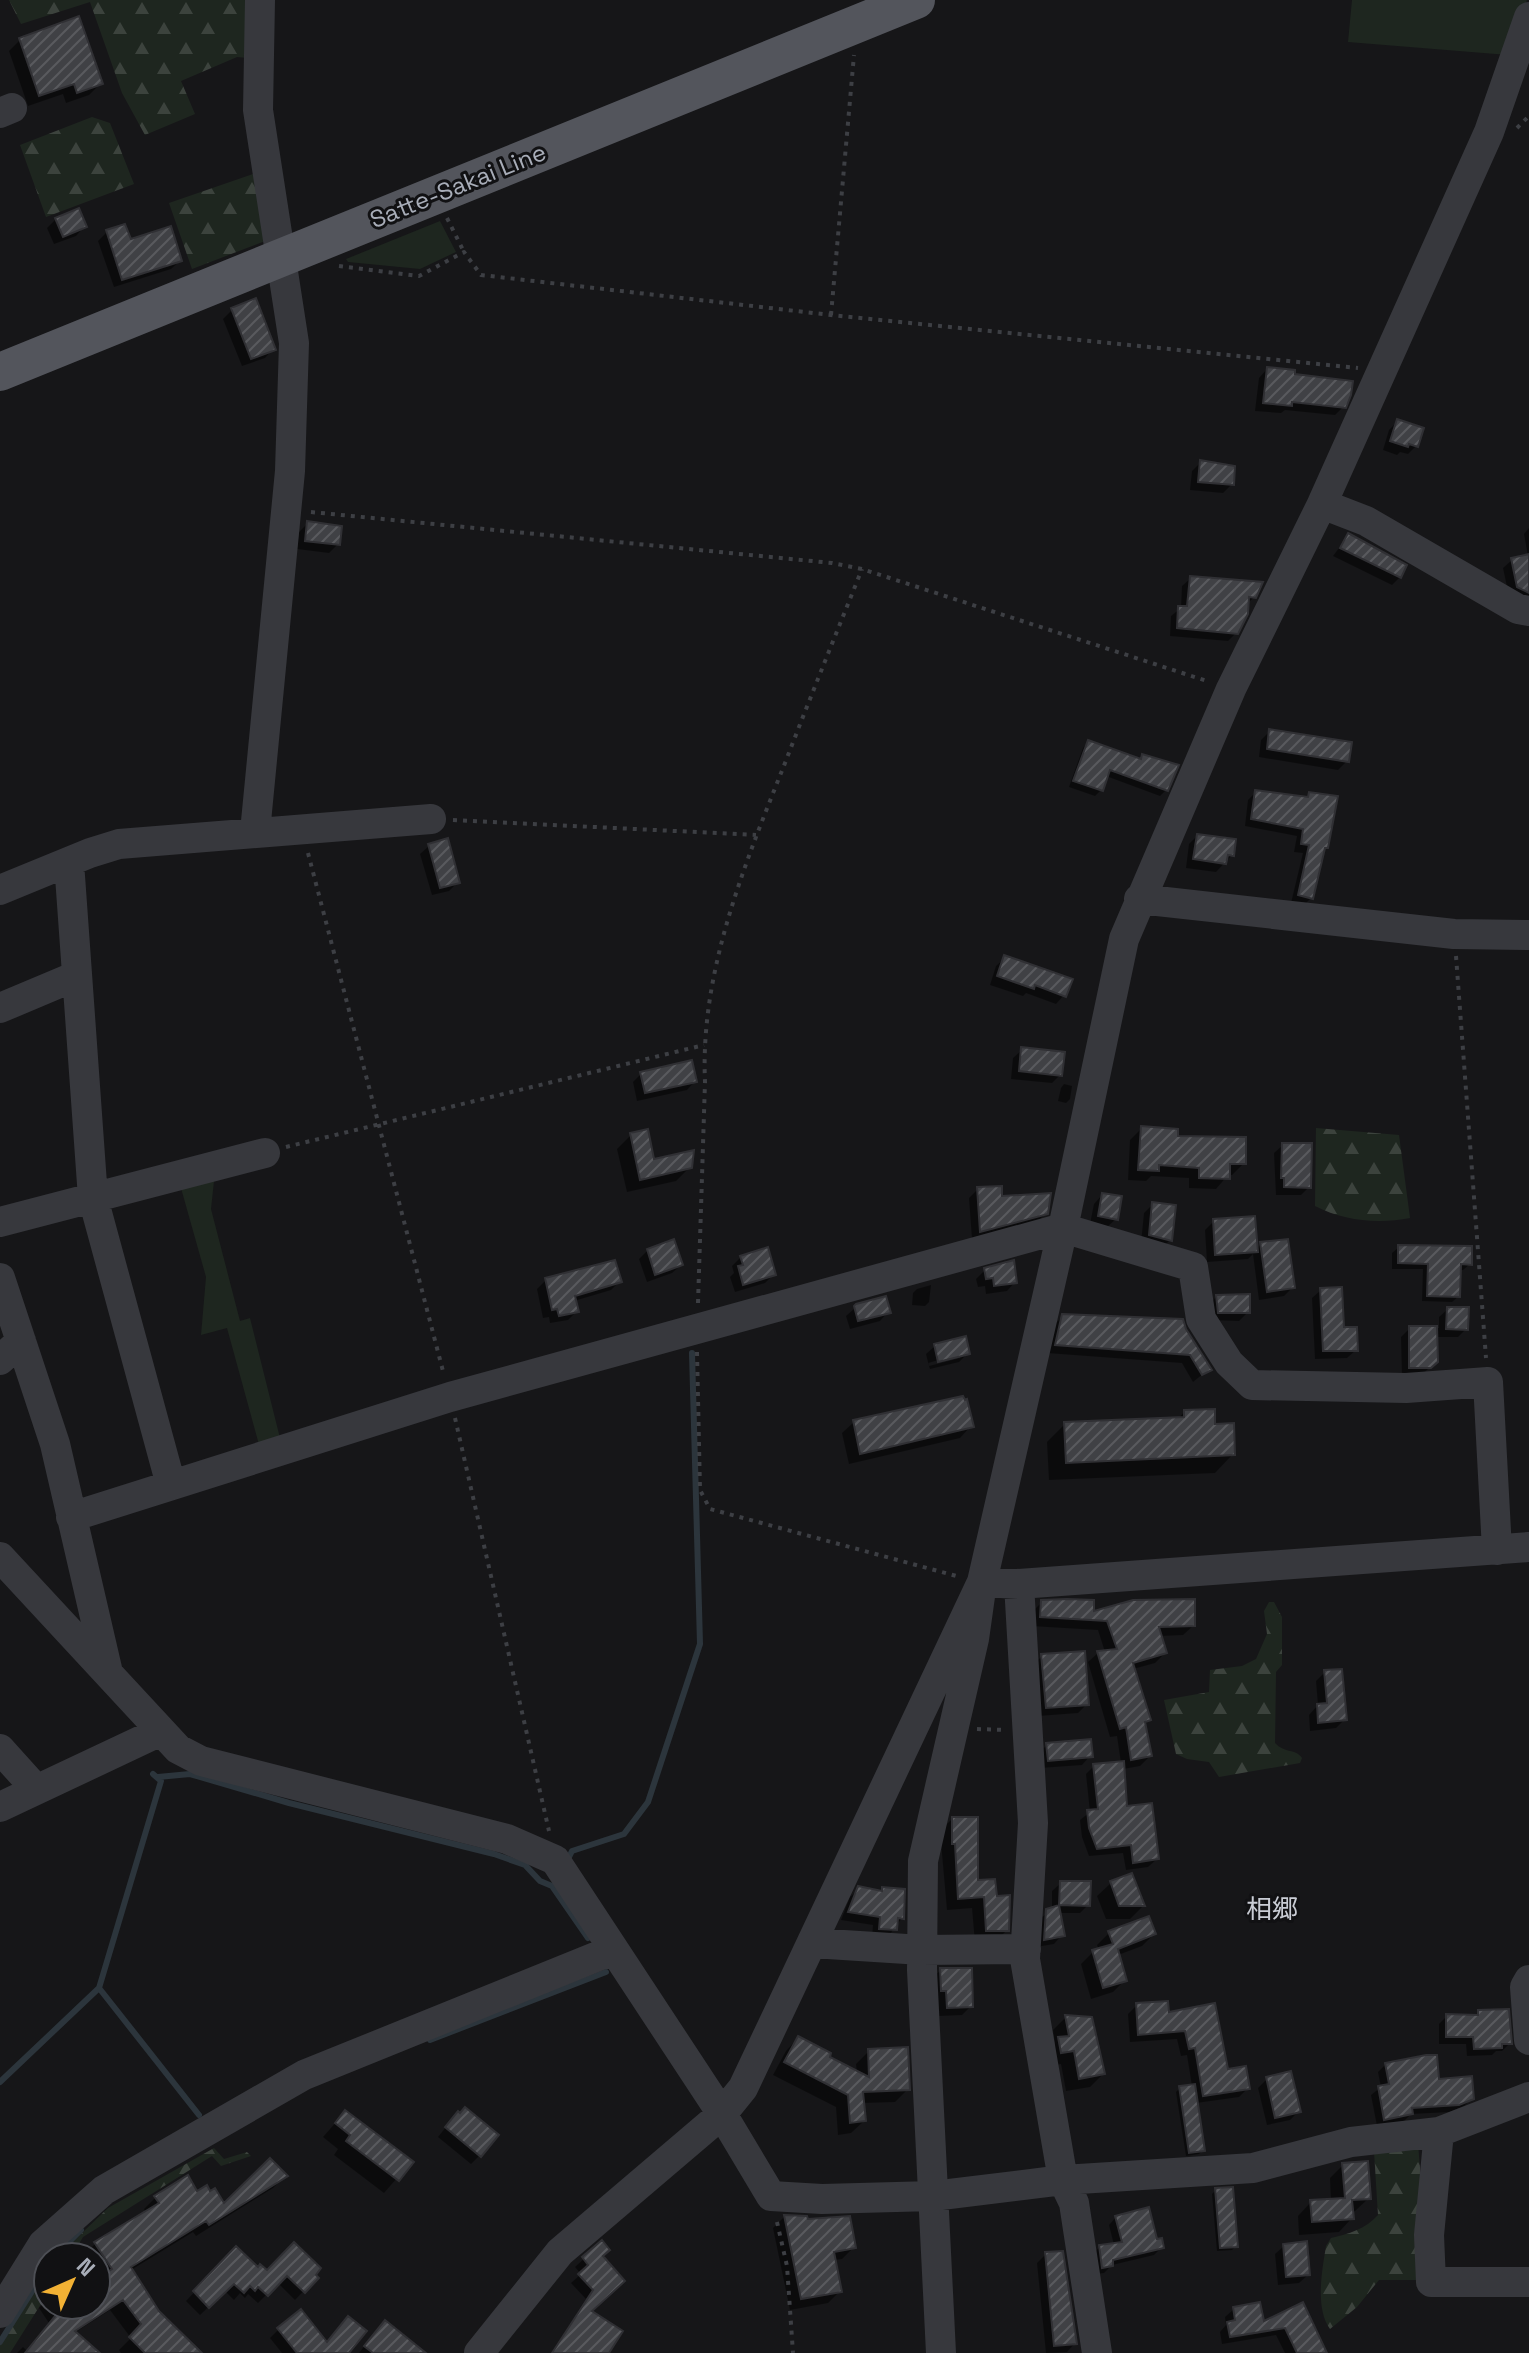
<svg xmlns="http://www.w3.org/2000/svg" width="1529" height="2353" font-family="'Space Grotesk','Noto Sans JP',sans-serif">
<style>
.grass{fill:#1e261f}
.forest{fill:url(#forest-firs)}
.shadow{fill:#0007}
.lines{fill:none;stroke-linecap:round;stroke-linejoin:round}
.stream{stroke:#2c353c;stroke-width:6}
.building{fill:url(#building-hatch);stroke:#303034;stroke-width:2}
.path{stroke:#3d3f44;stroke-width:4;stroke-dasharray:4 6;stroke-linecap:butt}
.minor{stroke:#37383d;stroke-width:30}
.major{stroke:#53555c;stroke-width:38}
.labels{text-anchor:middle;stroke-width:6;stroke-linejoin:round;paint-order:stroke}
.street-label{font-size:24px;fill:#a8adb8;stroke:#111113}
.neighbourhood-label{font-size:26px;fill:#c9ccd4;stroke:#111113}
</style>
<defs>
<pattern id="forest-firs" width="22" height="20" patternUnits="userSpaceOnUse" patternTransform="scale(2)"><rect width="22" height="20" fill="#1e261f"/><path d="M5 1l3.5 6h-7zM16 11l3.5 6h-7z" fill="#3c433d"/></pattern>
<pattern id="building-hatch" width="6" height="6" patternUnits="userSpaceOnUse" patternTransform="scale(2)"><rect width="6" height="6" fill="#404145"/><path d="M-1 1l2-2M0 6l6-6M5 7l2-2" fill="none" stroke="#595a5e"/></pattern>
</defs>
<rect width="100%" height="100%" fill="#161618"/>
<!-- grass -->
<path class="grass" d="M1352,0H1527L1508,55L1348,42Z
M440,221L456,252L420,269L348,262L346,259Z
M215,1172L211,1209L240,1321L250,1318L282,1446L261,1452L227,1328L201,1335L206,1277L179,1181Z"/>
<!-- forest -->
<path class="forest" d="M9,0H252L249,58L237,57L181,81L195,114L145,135L122,93L90,2L21,24Z
M92,117L110,123L134,184L46,217L20,145Z
M262,171L273,238L192,269L169,203Z
M1316,1128L1399,1135L1410,1218C1378,1224 1344,1221 1315,1206Z
M1269,1602H1274L1282,1617V1665L1276,1672L1275,1743C1285,1754 1295,1748 1302,1758L1300,1763L1219,1777L1209,1762L1187,1759L1176,1754L1164,1700L1209,1692L1210,1670L1242,1666L1256,1659L1267,1634L1264,1611Z
M1418,2144L1420,2168L1419,2280H1379L1357,2307L1330,2329C1315,2308 1322,2271 1326,2246L1331,2238C1348,2234 1366,2229 1378,2215L1374,2151Z
M214,2148L224,2159L247,2152L251,2156L221,2166L212,2156L83,2237L71,2257H57L108,2208Z
M48,2271V2293L10,2353H0V2343Z"/>
<!-- shadow -->
<path class="shadow" d="M20,40L100,84L89,95L66,103L63,94L28,106L9,51Z
M56,219L84,227L76,236L54,244L47,228Z
M107,232L129,242L180,261L171,269L114,287L98,241Z
M255,301L273,349L265,358L242,366L223,319L232,310Z
M1267,369L1293,376L1344,406L1335,415L1285,410L1281,413L1255,411L1259,378Z
M1397,422L1416,446L1408,454L1400,452L1397,455L1383,450L1389,430Z
M1201,462L1232,484L1223,493L1190,490L1192,471Z
M308,523L338,544L329,553L297,549L299,532Z
M1529,528V599L1509,596L1503,568L1512,560L1528,556L1524,534Z
M1348,536L1400,577L1392,585L1333,556Z
M1191,578L1254,597L1247,604L1236,633L1228,641L1170,636L1171,616L1181,608L1182,586Z
M1270,731L1347,761L1338,770L1259,757L1261,740Z
M1088,742L1139,760L1143,757L1166,790L1160,796L1106,776L1101,790L1095,796L1069,787L1083,748Z
M1256,792L1304,799L1309,794L1327,847L1323,851L1311,898L1303,906L1291,903L1303,853L1294,852L1297,836L1245,826L1248,800Z
M1197,836L1232,855L1216,872L1186,868L1189,844Z
M429,846L458,882L449,891L432,895L420,854Z
M1005,958L1064,995L1056,1004L1026,993L1023,996L990,985L996,966Z
M1022,1050L1060,1075L1052,1083L1011,1079L1013,1058Z
M641,1074L695,1081L687,1090L637,1101L633,1082Z
M1064,1084L1072,1086L1070,1099L1066,1103L1058,1101L1061,1088Z
M1142,1128L1176,1138L1244,1163L1232,1175H1228L1216,1189L1189,1188V1178L1151,1176L1146,1181L1128,1180L1130,1140Z
M631,1135L653,1162L690,1167L676,1181L627,1192L617,1149Z
M1283,1145L1309,1187L1301,1195H1276L1274,1153Z
M978,1189L1001,1198L1046,1213L1037,1222L972,1239L969,1198Z
M1102,1195L1116,1219L1107,1227L1090,1224L1094,1204Z
M1153,1204L1170,1240L1162,1248L1141,1243L1144,1213Z
M1214,1221L1256,1249L1261,1244L1293,1287L1284,1296L1259,1300L1253,1254L1248,1259L1207,1262L1205,1230Z
M1399,1247L1470,1264L1463,1270H1459V1296L1452,1302L1422,1301L1423,1269H1392V1253Z
M648,1250L681,1265L672,1273L647,1282L639,1259Z
M741,1257L774,1274L765,1283L735,1292L730,1277L734,1273L732,1266Z
M985,1270L1015,1282L1007,1291L986,1294L985,1286L978,1287L976,1279Z
M546,1280L620,1281L611,1290L574,1301L577,1311L568,1320L550,1323L549,1317L543,1318L537,1289Z
M931,1285L929,1302L925,1306L912,1305L913,1293L917,1289Z
M1321,1290L1356,1350L1347,1358L1315,1359L1312,1298Z
M1216,1297L1248,1312L1239,1321L1210,1320L1208,1306Z
M855,1308L888,1312L880,1321L850,1329L846,1316Z
M1448,1309L1466,1329L1458,1337H1435L1436,1362L1420,1376H1402L1401,1337L1410,1328H1439V1317Z
M1063,1316L1184,1330L1209,1369L1193,1382L1182,1363L1047,1353L1054,1325Z
M935,1346L968,1353L959,1362L930,1369L929,1366L960,1358V1354L928,1363L929,1366L926,1354Z
M1184,1412L1213,1426L1233,1454L1215,1473L1049,1480L1047,1442L1065,1424L1178,1419Z
M854,1422L971,1426L960,1438L849,1464L842,1433Z
M1042,1602L1091,1614L1193,1626L1183,1635L1160,1636L1165,1653L1155,1663L1133,1669L1148,1719L1144,1724L1150,1756L1140,1766L1123,1769L1125,1808L1157,1859L1148,1867L1126,1870L1123,1853L1089,1856L1082,1837L1080,1820L1090,1812L1086,1774L1094,1766L1121,1763L1117,1736L1110,1737L1088,1662L1098,1653L1105,1652L1098,1630L1031,1626L1032,1612Z
M1042,1656L1087,1704L1078,1713L1038,1716L1033,1665Z
M1325,1672L1345,1719L1336,1728L1310,1731L1309,1715L1318,1705L1316,1681Z
M1047,1745L1090,1756L1082,1765L1040,1768L1039,1753Z
M952,1819L976,1882L995,1898L1007,1930L995,1942L975,1943L972,1908L947,1910L940,1831Z
M1131,1875L1143,1906L1130,1919H1106L1097,1896L1111,1883Z
M1061,1883L1088,1905L1080,1913H1058L1062,1935L1054,1944L1036,1947L1038,1920L1052,1910V1891Z
M859,1889L880,1892L883,1889L902,1918L887,1938L872,1937L873,1925L841,1920L850,1897Z
M1109,1933L1154,1934L1142,1946L1118,1955L1125,1980L1113,1992L1091,1999L1081,1964L1093,1952L1099,1950L1097,1945Z
M941,1970L971,2006L962,2015L939,2016L932,1978Z
M1137,2005L1167,2014L1214,2006L1226,2072L1248,2088L1239,2097L1196,2103L1203,2150L1199,2154L1186,2156L1176,2092L1180,2088L1192,2086L1187,2055L1181,2056L1177,2039L1130,2042L1128,2014Z
M1479,2012L1510,2043L1502,2051H1496L1492,2055L1467,2056L1466,2044H1439V2024L1447,2016L1474,2017Z
M1066,2017L1103,2074L1090,2087L1066,2091L1061,2064L1048,2066L1046,2053L1055,2044L1053,2030Z
M798,2038L857,2073L856,2064L869,2051L908,2089L895,2102L862,2103L864,2121L851,2133L838,2135L836,2107L773,2075L786,2051Z
M1385,2065L1437,2081L1472,2098L1464,2106L1450,2112L1411,2114L1404,2121L1377,2126L1371,2095L1381,2087L1378,2072Z
M1267,2079L1299,2111L1290,2120L1267,2125L1258,2088Z
M345,2112L411,2162L384,2193L334,2155L338,2149L323,2137Z
M450,2122L480,2155L471,2164L438,2137Z
M1343,2165L1369,2198L1355,2211L1351,2212L1352,2218L1339,2232L1299,2235L1298,2216L1311,2202L1331,2201L1330,2178Z
M285,2176L273,2188L196,2236L193,2232L131,2270L158,2313L199,2353H121L119,2350L131,2338L110,2310L74,2333L97,2353H17L23,2347L27,2351L49,2323L39,2308L48,2298V2305H96V2282L99,2280L96,2275V2257L83,2256L95,2244L146,2213L144,2209L156,2197L197,2194L224,2206Z
M1216,2190L1236,2246L1232,2250L1217,2251L1212,2194Z
M784,2217L806,2218V2221L854,2247L842,2259L834,2260L840,2291L828,2303L790,2310L773,2228Z
M1116,2217L1162,2247L1154,2255L1112,2265L1104,2273L1095,2274L1092,2254L1100,2247L1114,2245L1109,2225Z
M601,2243L589,2312L606,2353H551L586,2299L571,2283L581,2274L575,2267Z
M1284,2246L1308,2275L1299,2283L1278,2285L1275,2254Z
M236,2248L258,2269L313,2275L316,2278L295,2300L278,2283L258,2303L248,2294L245,2298L240,2293L234,2300L225,2291L200,2315L186,2301Z
M1046,2254L1075,2343L1067,2352L1046,2353L1037,2263Z
M1302,2305L1319,2353H1285L1276,2335L1222,2344L1220,2332L1226,2325L1225,2317L1234,2309L1262,2324Z
M279,2329L347,2353H282L270,2338Z
M376,2331L419,2353H359Z"/>
<g class="lines">
<!-- stream -->
<path class="stream" d="M158,1777L190,1774L289,1803L494,1854L525,1865L540,1881L552,1886L588,1938
M569,1857L572,1851L624,1834L648,1802L700,1644L692,1353
M99,1988L199,2115
M430,2040L606,1972
M0,2082L99,1988L161,1781L153,1774
M54,2257L81,2230
M0,2342L48,2266"/>
</g>
<!-- building -->
<path class="building" d="M79,16L103,84L77,93L74,84L39,96L19,38Z
M79,208L87,227L63,237L55,218Z
M125,224L131,239L171,226L182,261L122,280L106,230Z
M256,298L276,350L251,359L231,308Z
M1267,367L1295,370V374L1353,381L1351,395L1346,408L1292,402V406L1263,403Z
M1397,419L1424,428L1418,447L1409,444L1408,447L1390,441Z
M1200,460L1235,466L1234,485L1198,482Z
M307,521L342,526L340,545L305,541Z
M1348,533L1407,565L1401,578L1340,548Z
M1529,554V593L1517,587L1511,558Z
M1190,576L1263,582L1256,598L1249,597L1248,614L1238,634L1177,628L1178,606H1187Z
M1269,729L1352,742L1349,762L1267,749Z
M1088,740L1141,759L1142,754L1179,765L1168,791L1110,770L1103,791L1073,781Z
M1255,790L1308,797L1309,792L1338,796L1328,848H1325L1313,899L1298,895L1309,845L1301,844L1303,829L1251,819Z
M1197,834L1236,839L1234,856L1228,855L1226,864L1193,859Z
M448,838L460,883L440,888L428,844Z
M1004,955L1073,979L1066,997L1035,985L1034,989L997,976Z
M1021,1047L1065,1052L1062,1076L1019,1071Z
M692,1060L697,1082L645,1093L640,1072Z
M1141,1126L1178,1129V1136L1246,1137V1164H1230V1179L1199,1178V1168L1159,1165V1171L1138,1170Z
M648,1129L654,1159L694,1150L692,1168L640,1180L630,1133Z
M1282,1143H1312L1311,1188L1284,1187V1178H1281Z
M1002,1186V1196L1051,1193L1048,1214L980,1232L977,1187Z
M1102,1193L1122,1196L1118,1220L1098,1216Z
M1152,1202L1176,1205L1172,1241L1149,1235Z
M1255,1216L1258,1252L1215,1255L1213,1219Z
M674,1239L683,1265L655,1275L647,1249Z
M1288,1239L1295,1288L1267,1292L1260,1242Z
M1398,1245L1472,1246V1265L1461,1264L1460,1297L1427,1296L1428,1264L1398,1263Z
M768,1247L776,1275L743,1285L738,1266L743,1265L740,1256Z
M615,1260L622,1282L575,1296L579,1312L559,1316L557,1309L552,1310L545,1278Z
M1014,1260L1017,1283L994,1286L993,1278L986,1279L984,1268Z
M1342,1287L1344,1327H1357L1358,1351H1323L1320,1288Z
M1250,1294V1313H1218L1216,1295Z
M886,1296L891,1313L858,1321L854,1306L856,1304Z
M1447,1307H1469L1468,1330L1446,1329Z
M1062,1314L1183,1319L1186,1329L1212,1370L1202,1375L1190,1355L1055,1345Z
M1409,1326H1437L1438,1362L1431,1368H1409Z
M966,1336L970,1354L938,1362L934,1344Z
M963,1396L965,1400L967,1399L974,1427L860,1454L853,1420Z
M1215,1409V1424L1234,1423L1235,1455L1066,1463L1064,1422L1184,1417V1410Z
M1067,1599L1094,1600V1611L1133,1600L1195,1599V1626L1159,1627L1167,1653L1133,1663L1151,1720L1145,1722L1152,1756L1131,1760L1126,1727L1120,1729L1097,1651L1117,1649L1107,1621L1040,1617L1041,1600Z
M1085,1651L1089,1705L1046,1708L1041,1654Z
M1342,1669L1347,1720L1318,1723L1317,1704L1327,1703L1324,1670Z
M1091,1739L1093,1757L1048,1761L1046,1743Z
M1124,1761L1127,1806L1152,1803L1159,1859L1133,1863L1131,1845L1097,1849L1089,1828L1087,1810L1098,1809L1093,1764Z
M952,1817H978V1880L995,1879L997,1896L1010,1895L1009,1931H986L984,1897L958,1899L955,1844H952Z
M1132,1873L1145,1906H1119L1110,1881Z
M1060,1881H1091L1090,1906L1059,1905Z
M858,1886L882,1891V1887L905,1889L904,1919L898,1918L897,1930L879,1929L880,1917L848,1912Z
M1059,1905L1065,1936L1044,1940L1046,1909Z
M1149,1916L1156,1934L1118,1949L1127,1981L1103,1988L1092,1950L1113,1944L1108,1931Z
M940,1968H972L973,2007L947,2008L946,1991H941Z
M1168,2001L1169,2012L1215,2003L1228,2069L1246,2066L1250,2089L1203,2096L1195,2048L1189,2049L1185,2031L1138,2035L1136,2003Z
M1509,2009L1512,2044H1502V2048L1474,2049L1473,2037H1446V2014L1478,2015V2010Z
M1065,2015L1092,2017L1105,2074L1079,2079L1074,2051L1061,2053L1058,2037L1069,2036Z
M798,2036L831,2053L830,2057L869,2077L868,2049L908,2047L910,2090L863,2092L866,2121L850,2123L848,2095L784,2062Z
M1426,2055H1437L1439,2079L1472,2076L1474,2099L1459,2105L1412,2108L1413,2114L1384,2120L1378,2086L1389,2084L1385,2063Z
M1291,2071L1301,2112L1275,2118L1266,2077Z
M1195,2084L1205,2151L1189,2153L1179,2086Z
M465,2107L499,2135L481,2157L445,2127L458,2111L460,2113Z
M345,2110L414,2162L399,2181L346,2141L350,2135L335,2123Z
M270,2158L288,2176L209,2225L206,2221L131,2267L159,2311L202,2353H145L129,2337L141,2324L123,2300L75,2331L100,2353H25L64,2305H96V2280L112,2269L94,2242L159,2203L154,2196L188,2175L197,2191L207,2185L210,2191L215,2188L224,2203Z
M1368,2161L1371,2199L1352,2200L1354,2219L1312,2222L1310,2200L1345,2198L1342,2163Z
M1233,2187L1238,2247L1220,2248L1215,2188Z
M1149,2207L1157,2239L1162,2238L1164,2248L1113,2260V2266L1102,2268L1099,2245L1122,2242L1115,2216Z
M784,2215L807,2216L808,2219L850,2216L856,2248L834,2252L842,2292L801,2299Z
M602,2240L610,2250L603,2256L625,2281L592,2311L623,2331L609,2353H552L593,2290L578,2274L588,2265L582,2257Z
M1307,2241L1310,2275L1286,2277L1283,2244Z
M294,2242L321,2268L316,2275L319,2278L305,2293L287,2276L268,2296L258,2287L255,2291L250,2286L244,2293L234,2284L209,2308L193,2291L236,2246L258,2267L260,2264L267,2270Z
M1063,2251L1077,2344L1054,2346L1045,2252Z
M1260,2302L1264,2321L1303,2302L1327,2353H1297L1285,2328L1230,2337L1227,2322L1235,2320L1233,2307Z
M301,2309L327,2342L348,2316L367,2331L349,2353H297L277,2328Z
M385,2320L426,2353H373L364,2346Z"/>
<g class="lines">
<!-- path -->
<path class="path" d="M1517,128L1529,116
M447,218L464,252
M339,266L419,276L464,252L481,275L831,315L1358,368
M831,315L854,55
M311,512L832,563L862,569L1210,682
M453,820L756,835
M308,853L444,1375
M1456,956L1486,1358
M286,1147L704,1045
M698,1303L705,1082C700,971 745,864 785,763C810,698 836,634 862,569
M697,1352L700,1490L710,1509L960,1577
M455,1418L549,1831
M977,1729L1005,1730
M777,2222L787,2266L793,2353"/>
<!-- minor -->
<path class="minor" d="M0,113L12,108
M1322,504L1366,521L1518,609L1529,611
M255,832L290,471L294,343L258,110L260,0
M69,862L93,1198L171,1485
M0,890L90,853L119,844L431,819
M1139,899L1454,934L1529,935
M0,1008L76,976
M0,1222L265,1153
M0,1278L55,1444L108,1673
M0,1360L21,1341
M71,1517L450,1397L1063,1228L1193,1267L1201,1319L1229,1363L1252,1385L1406,1388L1488,1382L1497,1550
M0,1557L178,1749L201,1761L507,1839L555,1860L722,2114L771,2196L822,2199L933,2196L1063,2180L1253,2168L1351,2142L1439,2132L1529,2097
M1019,1584L1033,1823L1025,1959L1063,2180L1074,2203L1097,2353
M0,1749L36,1789
M0,1807L159,1732
M812,1943L922,1950L1026,1949
M1529,1980L1525,1987L1529,2040
M1439,2132L1429,2235L1431,2282H1529
M0,2313L43,2244L104,2190L304,2075L613,1950
M479,2353L560,2252L722,2114L743,2088L982,1582L1063,1228L1124,939L1231,689L1322,504L1489,132L1529,17
M941,2353L922,1970L923,1861L974,1639L982,1582L1019,1584L1529,1547"/>
<!-- major -->
<path class="major" d="M0,372L916,0"/>
</g>
<g class="labels">
<!-- street labels -->
<g class="street-label">
<text transform="translate(458 186) rotate(-22)" y="8">Satte-Sakai Line</text>
</g>
<!-- neighbourhood labels -->
<g class="neighbourhood-label">
<text x="1272" y="1918">相郷</text>
</g>
</g>
<!-- north arrow -->
<g transform="translate(72 2281) rotate(45)"><circle r="38" fill="#111113" stroke="#4d4f55" stroke-width="2"/>
<path d="M0-6L14 30L0 20L-14 30Z" fill="#f2b134"/>
<text y="-12" font-size="22" font-weight="bold" text-anchor="middle" fill="#a8adb8">N</text>
</g>
</svg>
